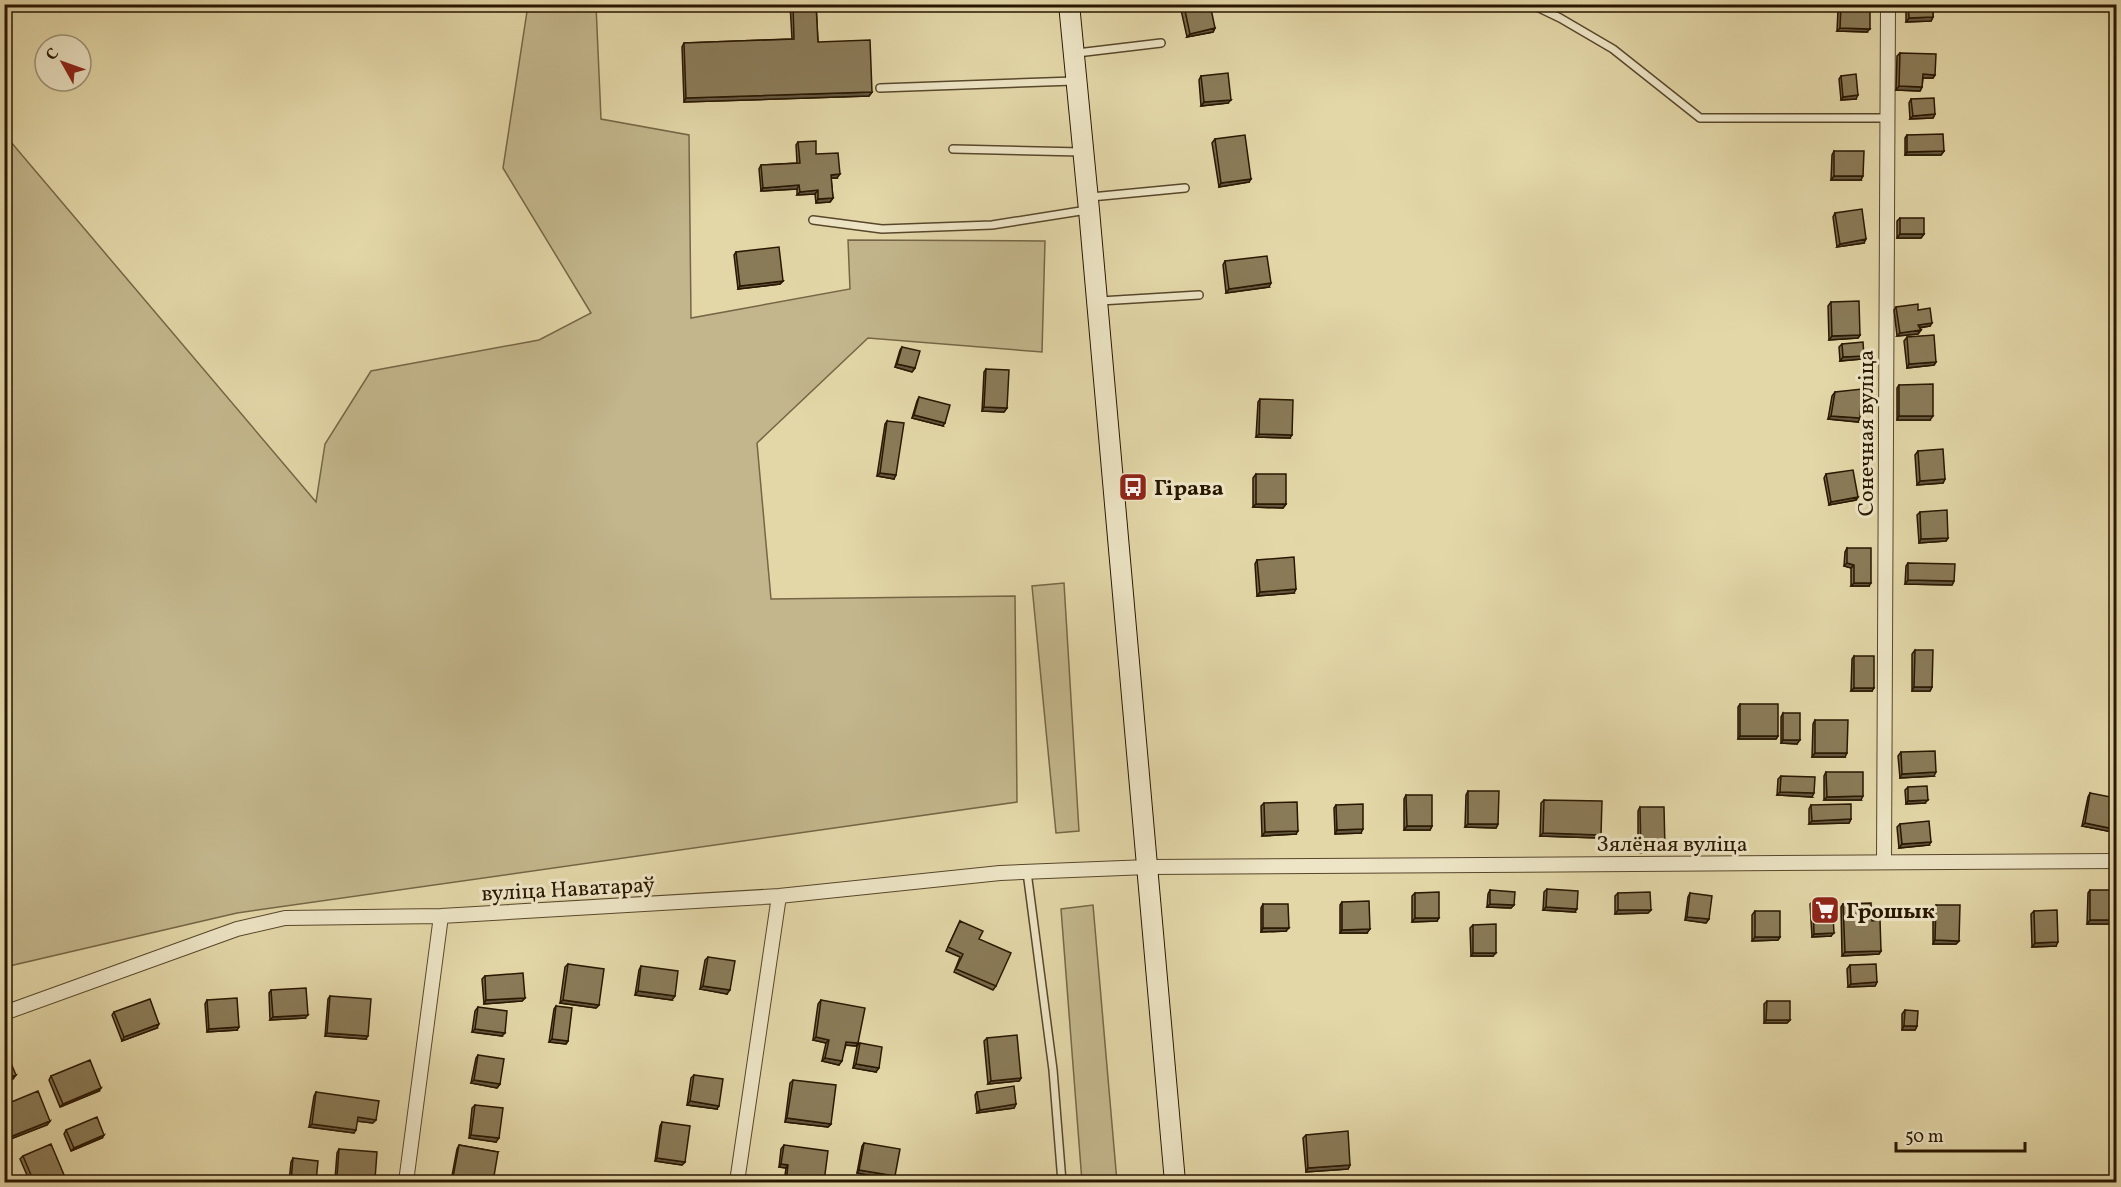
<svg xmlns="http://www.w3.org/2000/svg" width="2121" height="1187" font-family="Vollkorn,serif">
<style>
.green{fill:#c3b68c;stroke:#766646;stroke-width:1.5}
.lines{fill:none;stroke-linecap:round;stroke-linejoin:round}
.service-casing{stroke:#58472b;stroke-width:10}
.minor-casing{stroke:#58472b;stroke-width:16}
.secondary-casing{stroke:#291701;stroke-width:22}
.service{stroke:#ede5c6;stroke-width:7}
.minor{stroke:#ede5c6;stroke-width:14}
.secondary{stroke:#ede5c6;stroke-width:20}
.wall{fill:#776a4c;stroke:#291701;stroke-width:1.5}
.shaded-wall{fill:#61563e;stroke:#291701;stroke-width:1.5}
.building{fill:#8a7b58;stroke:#291701;stroke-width:1.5}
.labels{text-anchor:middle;stroke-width:6;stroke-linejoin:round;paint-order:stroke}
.street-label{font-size:22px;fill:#291701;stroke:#ede5c6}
.poi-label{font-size:22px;font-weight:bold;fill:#291701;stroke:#ede5c6;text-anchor:start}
</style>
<rect width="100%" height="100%" fill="#e3d7a8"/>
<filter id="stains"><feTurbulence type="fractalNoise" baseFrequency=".00333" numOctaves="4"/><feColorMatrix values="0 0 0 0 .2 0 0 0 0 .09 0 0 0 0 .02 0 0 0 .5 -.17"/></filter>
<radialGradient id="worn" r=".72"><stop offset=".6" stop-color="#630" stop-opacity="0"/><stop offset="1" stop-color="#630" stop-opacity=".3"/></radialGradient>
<!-- green -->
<path class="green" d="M528,5H596L601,119L689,135L691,318L850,289L848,240L1045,241L1042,352L868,338L757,443L771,599L1015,596L1017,802L237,913L5,967V135L316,502L325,444L371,371L539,340L591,313L503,168Z
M1064,583L1079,831L1056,833L1032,586Z
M1093,905L1117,1182H1082L1061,909Z"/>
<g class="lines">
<!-- service casing -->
<g class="service-casing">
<path id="service" d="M1531,4L1560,18L1613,49L1700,118H1887
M1077,53L1161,43
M880,88L1074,81
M953,149L1081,152
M1091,197L1185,188
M813,220L882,229L992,225L1087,210
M1100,301L1199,295
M1027,872L1053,1070L1062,1182"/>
</g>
<!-- minor casing -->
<g class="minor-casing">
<path id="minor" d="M1884,862L1888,4
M4,1013L237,929L285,918L441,916L779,896L1000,873L1148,867L2116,861
M406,1182L441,916
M737,1182L779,896"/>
</g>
<!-- secondary casing -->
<g class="secondary-casing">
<path id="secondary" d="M1069,4L1089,210L1175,1182"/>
</g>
<!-- service -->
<use href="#service" class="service"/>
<!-- minor -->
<use href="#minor" class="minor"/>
<!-- secondary -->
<use href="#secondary" class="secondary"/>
</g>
<!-- wall -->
<path class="wall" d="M790,4H816L818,42L872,92L869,96L684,102L682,47L684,43L792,39Z
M1906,4H1933V17L1931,21L1906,22Z
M1184,6L1215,28L1213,32L1187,37L1181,10Z
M1841,6L1867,32L1837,31L1838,10Z
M1900,53L1935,75L1933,78H1923L1922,87L1920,91L1896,90L1897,56Z
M1201,76L1228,103L1201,106L1199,80Z
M1841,76L1856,99L1841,100L1839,79Z
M1911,99L1935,114L1933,118L1910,119L1909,103Z
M1907,135L1944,151L1941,155H1905V138Z
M1215,139L1249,182L1219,187L1212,143Z
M798,142L816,154L837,178H831L833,198L830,202L816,203L815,194L797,195V189L761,191L759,169L761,165L797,163L796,145Z
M1834,151L1861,180H1831L1832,155Z
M1835,213L1864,243L1837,247L1833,217Z
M1900,218L1924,234L1921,238H1897V221Z
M736,252L783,281L780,284L738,289L734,255Z
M1225,261L1269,287L1226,293L1223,265Z
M1831,302L1860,335L1858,338L1829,340L1828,306Z
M1896,307L1918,310L1930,326L1920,328L1921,330L1918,334L1897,336L1894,310Z
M1907,337L1936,362L1934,365L1907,368L1904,341Z
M1842,344L1862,359L1840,361L1839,347Z
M902,347L915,368L912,372L895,367L900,350Z
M986,369L1007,408L1004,412L982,411L984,372Z
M1899,385L1930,420H1897V388Z
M1835,392L1858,422L1828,419L1832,396Z
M919,397L943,426L912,418L917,401Z
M1260,399L1290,438L1256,437L1258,402Z
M887,421L894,479L877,476L885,424Z
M1918,451L1945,479L1943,483L1917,485L1915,455Z
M1256,474L1286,504L1283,508L1253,507V478Z
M1826,474L1858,497L1856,500L1829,505L1824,478Z
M1920,512L1948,538L1946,541L1919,543L1917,515Z
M1847,548L1869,586H1851V568L1844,566L1845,552Z
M1257,560L1294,593L1257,596L1255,564Z
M1908,563L1954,581L1952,585L1905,584L1906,566Z
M1915,650L1932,687L1930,691H1912V654Z
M1854,656L1872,691H1851L1852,659Z
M1740,704L1778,736L1776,739H1738V707Z
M1783,713L1797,744L1781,743V717Z
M1815,720L1845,757H1812L1813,724Z
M1901,752L1934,776L1900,778L1898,756Z
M1826,772L1861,800H1824V776Z
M1781,776L1812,797L1777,795L1778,779Z
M1908,787L1925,803L1906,804L1905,790Z
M1468,791L1498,824L1496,828L1465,827L1466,795Z
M2090,793L2114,829L2112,832L2082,826L2088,797Z
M1406,795L1432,826L1430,830H1404V799Z
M1544,800L1601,835L1599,838L1540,836L1541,803Z
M1264,803L1296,834L1262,836L1261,806Z
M1336,805L1361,833L1335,834L1334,808Z
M1811,805L1851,819L1849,823L1809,824V809Z
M1640,807L1665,849L1663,852L1638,853V811Z
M1900,824L1929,845L1899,848L1897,827Z
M1547,889L1575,912L1543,910L1544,892Z
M1490,890L1514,905L1511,908L1487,907L1488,894Z
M2090,890L2115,924H2087L2088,893Z
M1415,893L1437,921L1412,922V896Z
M1618,893L1651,910L1648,913L1615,914V896Z
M1690,893L1709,919L1706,923L1685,920L1688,897Z
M1813,901L1831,936L1812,937L1810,904Z
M1342,902L1367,933H1340V905Z
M1263,904L1286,931L1261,932V908Z
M1843,904L1872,921L1881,951L1879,954L1842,956L1841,907Z
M1936,905L1959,941L1956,944H1933V908Z
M1755,911L1780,937L1778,940L1752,941V915Z
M2034,911L2056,946L2032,947L2031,914Z
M960,921L996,986L993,990L954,972L960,957L946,951Z
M1473,925L1493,956H1471L1470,928Z
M708,957L727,994L700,989L705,960Z
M568,964L599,1005L596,1008L560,1003L565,967Z
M1850,965L1877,982L1875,986L1848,987L1847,969Z
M641,966L672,1000L635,995L639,970Z
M485,976L525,998L522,1001L484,1004L482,979Z
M271,990L305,1018L270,1020L269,993Z
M330,996L366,1039L325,1036L328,999Z
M207,1000L237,1030L207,1032L205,1004Z
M821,1000L858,1043L856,1046L846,1045L839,1065L822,1061L826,1043L813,1040L818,1004Z
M1767,1001L1790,1020L1787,1023H1764V1004Z
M556,1006L568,1041L566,1044L549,1042L554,1009Z
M478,1007L502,1036L472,1032L475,1011Z
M1905,1010L1917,1026L1915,1030H1902V1014Z
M114,1012L157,1028L122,1041L112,1015Z
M987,1038L1021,1078L1019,1081L988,1084L984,1041Z
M860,1043L876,1072L853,1068L857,1046Z
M478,1055L500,1084L497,1088L471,1083L476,1058Z
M694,1075L717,1109L687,1105L691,1078Z
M51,1076L99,1091L60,1107L49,1080Z
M793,1080L831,1124L828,1127L785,1122L790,1083Z
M316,1092L373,1123L357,1121L354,1133L309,1127L314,1096Z
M977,1092L1016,1104L1014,1108L977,1113L975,1095Z
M4,1105L50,1121L47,1125L8,1140L4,1132Z
M475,1105L496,1142L469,1138L472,1108Z
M662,1122L685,1162L682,1165L655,1161L660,1126Z
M66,1130L102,1138L71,1151L64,1134Z
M1306,1135L1350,1165L1348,1169L1306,1172L1303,1138Z
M864,1143L892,1180L857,1173L862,1146Z
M459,1145L498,1152L451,1181L457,1149Z
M784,1145L824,1182H784L786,1168L779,1167L781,1149Z
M339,1149L375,1179L372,1182L335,1179L337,1153Z
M23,1156L67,1182H30L20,1159Z
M293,1158L316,1182H289L291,1162Z"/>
<!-- shaded-wall -->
<path class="shaded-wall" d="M1933,17L1931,21L1906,22L1909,18Z
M1215,28L1213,32L1187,37L1190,34Z
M1840,28L1870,29L1867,32L1837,31Z
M1923,74L1935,75L1933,78H1920Z
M1899,86L1922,87L1920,91L1896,90Z
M872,92L869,96L684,102L686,98Z
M1858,95L1856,99L1841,100L1843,97Z
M1231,100L1228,103L1201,106L1204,102Z
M1935,114L1933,118L1910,119L1913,116Z
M1944,151L1941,155H1905L1907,152Z
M840,174L837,178H829L831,175Z
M1834,176H1863L1861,180H1831Z
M1251,179L1249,182L1219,187L1221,183Z
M799,185L797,189L761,191L763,188Z
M818,190L815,194L797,195L800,192Z
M833,198L830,202L816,203L818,199Z
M1900,234H1924L1921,238H1897Z
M1866,239L1864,243L1837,247L1840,244Z
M783,281L780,284L738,289L740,286Z
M1271,283L1269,287L1226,293L1229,289Z
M1932,323L1930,326L1916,328L1918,325Z
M1921,330L1918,334L1897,336L1900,333Z
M1860,335L1858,338L1829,340L1832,336Z
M1864,356L1862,359L1840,361L1843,357Z
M1936,362L1934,365L1907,368L1909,364Z
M897,364L915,368L912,372L895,367Z
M984,407L1007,408L1004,412L982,411Z
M914,415L945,423L943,426L912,418Z
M1831,416L1860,418L1858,422L1828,419Z
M1899,416H1933L1930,420H1897Z
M1259,434L1292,435L1290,438L1256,437Z
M880,473L896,475L894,479L877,476Z
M1945,479L1943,483L1917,485L1920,481Z
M1858,497L1856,500L1829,505L1831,502Z
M1256,504H1286L1283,508L1253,507Z
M1948,538L1946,541L1919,543L1921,539Z
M1847,563L1854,565L1851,568L1844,566Z
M1908,580L1954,581L1952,585L1905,584Z
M1854,583H1871L1869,586H1851Z
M1296,589L1294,593L1257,596L1260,592Z
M1914,687H1932L1930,691H1912Z
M1854,688H1874L1872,691H1851Z
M1740,736H1778L1776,739H1738Z
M1783,740H1800L1797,744L1781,743Z
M1815,753H1847L1845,757H1812Z
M1936,772L1934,776L1900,778L1902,774Z
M1780,792L1814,793L1812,797L1777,795Z
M1863,796L1861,800H1824L1827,797Z
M1928,800L1925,803L1906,804L1908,801Z
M1851,819L1849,823L1809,824L1812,821Z
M2085,823L2114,829L2112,832L2082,826Z
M1468,824H1498L1496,828L1465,827Z
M1407,826H1432L1430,830H1404Z
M1363,829L1361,833L1335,834L1337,830Z
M1298,831L1296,834L1262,836L1265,832Z
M1543,833L1601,835L1599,838L1540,836Z
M1931,842L1929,845L1899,848L1902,844Z
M1641,849H1665L1663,852L1638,853Z
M1490,904L1514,905L1511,908L1487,907Z
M1546,907L1577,909L1575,912L1543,910Z
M1618,910H1651L1648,913L1615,914Z
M1687,917L1709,919L1706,923L1685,920Z
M1415,918H1439L1437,921L1412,922Z
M2090,920H2116V921L2115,924H2087Z
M1263,928H1289L1286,931L1261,932Z
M1370,929L1367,933H1340L1342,930Z
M1834,933L1831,936L1812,937L1814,934Z
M1755,937H1780L1778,940L1752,941Z
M1935,940L1959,941L1956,944H1933Z
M2058,942L2056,946L2032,947L2035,943Z
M1881,951L1879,954L1842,956L1845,952Z
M1473,953H1496L1493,956H1471Z
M1877,982L1875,986L1848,987L1851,984Z
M703,986L730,990L727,994L700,989Z
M638,991L675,996L672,1000L635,995Z
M525,998L522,1001L484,1004L486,1000Z
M563,1000L599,1005L596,1008L560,1003Z
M308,1015L305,1018L270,1020L273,1017Z
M1766,1020H1790L1787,1023H1764Z
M159,1024L157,1028L122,1041L124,1037Z
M1904,1026H1917L1915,1030H1902Z
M239,1027L237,1030L207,1032L209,1029Z
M475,1029L505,1033L502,1036L472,1032Z
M327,1033L368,1036L366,1039L325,1036Z
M816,1037L829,1040L826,1043L813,1040Z
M552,1039L568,1041L566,1044L549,1042Z
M846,1042L858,1043L856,1046L844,1045Z
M825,1058L842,1061L839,1065L822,1061Z
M856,1064L879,1068L876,1072L853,1068Z
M16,1075L13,1079L4,1082V1079Z
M1021,1078L1019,1081L988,1084L991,1081Z
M474,1080L500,1084L497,1088L471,1083Z
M101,1088L99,1091L60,1107L63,1104Z
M690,1101L719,1106L717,1109L687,1105Z
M1016,1104L1014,1108L977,1113L980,1110Z
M358,1117L376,1120L373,1123L355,1121Z
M787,1118L831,1124L828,1127L785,1122Z
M50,1121L47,1125L8,1140L10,1137Z
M312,1124L356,1130L354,1133L309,1127Z
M104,1135L102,1138L71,1151L74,1148Z
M471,1135L499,1138L496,1142L469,1138Z
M657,1158L685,1162L682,1165L655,1161Z
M781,1164L788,1165L786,1168L779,1167Z
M1350,1165L1348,1169L1306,1172L1308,1168Z
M859,1170L895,1176L892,1180L857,1173Z
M337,1176L375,1179L372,1182L335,1179Z
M453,1177L482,1182H460L451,1181Z"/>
<!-- building -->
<path class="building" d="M793,4H816L818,42L870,40L872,92L686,98L684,43L794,39Z
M1193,4H1210L1215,28L1190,34L1184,6Z
M1908,4H1933V17L1909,18Z
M1841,6L1870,7V29L1840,28Z
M1900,53L1936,54L1935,75L1923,74L1922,87L1899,86Z
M1228,73L1231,100L1204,102L1201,76Z
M1856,74L1858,95L1843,97L1841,76Z
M1934,98L1935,114L1913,116L1911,99Z
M1943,134L1944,151L1907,152V135Z
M1245,135L1251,179L1221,183L1215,139Z
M816,141V154L838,153L840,174L831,175L833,198L818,199V190L800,192L799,185L763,188L761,165L800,163L798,142Z
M1834,151H1864L1863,176H1834Z
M1862,209L1866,239L1840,244L1835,213Z
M1900,218H1924V234H1900Z
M779,247L783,281L740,286L736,252Z
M1267,256L1271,283L1229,289L1225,261Z
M1859,301L1860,335L1832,336L1831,302Z
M1918,304V310L1930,308L1932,323L1918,325L1921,330L1900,333L1896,307Z
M1934,335L1936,362L1909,364L1907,337Z
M1863,342L1864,356L1843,357L1842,344Z
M902,347L920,351L915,368L897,364Z
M986,369L1009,370L1007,408L984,407Z
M1933,384V416H1899V385Z
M1862,389L1860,418L1831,416L1835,392Z
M919,397L950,405L945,423L914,415Z
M1260,399L1293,400L1292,435L1259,434Z
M887,421L904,423L896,475L880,473Z
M1943,449L1945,479L1920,481L1918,451Z
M1853,470L1858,497L1831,502L1826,474Z
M1256,474H1286V504H1256Z
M1947,510L1948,538L1921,539L1920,512Z
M1847,548H1871V583H1854V565L1847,563Z
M1294,557L1296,589L1260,592L1257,560Z
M1908,563L1955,564L1954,581L1908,580Z
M1915,650H1933L1932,687H1914Z
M1854,656H1874V688H1854Z
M1740,704H1778V736H1740Z
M1783,713H1800V740H1783Z
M1815,720H1848L1847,753H1815Z
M1935,751L1936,772L1902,774L1901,752Z
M1826,772H1863V796L1827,797Z
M1781,776L1815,777L1814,793L1780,792Z
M1927,786L1928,800L1908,801V787Z
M1468,791H1499L1498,824H1468Z
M2090,793L2116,798V818L2114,829L2085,823Z
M1406,795H1432V826H1407Z
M1544,800L1602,801L1601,835L1543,833Z
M1297,802L1298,831L1265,832L1264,803Z
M1363,804V829L1337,830L1336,805Z
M1851,804V819L1812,821L1811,805Z
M1640,807H1664L1665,849H1641Z
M1929,821L1931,842L1902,844L1900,824Z
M1547,889L1578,891L1577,909L1546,907Z
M1490,890L1515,892L1514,905L1490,904Z
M2090,890H2116V920H2090Z
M1439,892V918H1415V893Z
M1650,892L1651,910H1618V893Z
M1690,893L1712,896L1709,919L1687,917Z
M1832,899L1834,933L1814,934L1813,901Z
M1369,901L1370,929L1342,930V902Z
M1871,903L1872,921L1880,920L1881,951L1845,952L1843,904Z
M1263,904H1288L1289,928H1263Z
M1936,905H1960L1959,941L1935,940Z
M2057,910L2058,942L2035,943L2034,911Z
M1755,911H1780V937H1755Z
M960,921L983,931L979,939L1011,953L996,986L956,969L963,954L948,947Z
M1496,924V953H1473V925Z
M708,957L735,961L730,990L703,986Z
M568,964L604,969L599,1005L563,1000Z
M1876,964L1877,982L1851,984L1850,965Z
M641,966L678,971L675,996L638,991Z
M523,973L525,998L486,1000L485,976Z
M306,988L308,1015L273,1017L271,990Z
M330,996L371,999L368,1036L327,1033Z
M237,998L239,1027L209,1029L207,1000Z
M150,999L159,1024L124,1037L114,1012Z
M821,1000L865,1008L858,1043L846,1042L842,1061L825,1058L829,1040L816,1037Z
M1767,1001H1790V1020H1766Z
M556,1006L572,1008L568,1041L552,1039Z
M478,1007L507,1011L505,1033L475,1029Z
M1905,1010L1918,1011L1917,1026H1904Z
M1017,1035L1021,1078L991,1081L987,1038Z
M860,1043L882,1047L879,1068L856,1064Z
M5,1049L16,1075L4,1079V1050Z
M478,1055L504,1059L500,1084L474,1080Z
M90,1060L101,1088L63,1104L51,1076Z
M694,1075L723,1079L719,1106L690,1101Z
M793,1080L836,1085L831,1124L787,1118Z
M1014,1086L1016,1104L980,1110L977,1092Z
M38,1091L50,1121L10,1137L4,1122V1105Z
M316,1092L379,1101L376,1120L358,1117L356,1130L312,1124Z
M475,1105L503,1108L499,1138L471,1135Z
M97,1117L104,1135L74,1148L66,1130Z
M662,1122L690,1126L685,1162L657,1158Z
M1348,1131L1350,1165L1308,1168L1306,1135Z
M864,1143L900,1149L895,1176L859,1170Z
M51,1144L67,1182H34L23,1156Z
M459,1145L498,1152L493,1182H482L453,1177Z
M784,1145L828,1151L824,1182H786L788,1165L781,1164Z
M339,1149L377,1152L375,1179L337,1176Z
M293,1158L318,1161L316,1182H291Z
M665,1180L684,1182H664Z"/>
<!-- icons -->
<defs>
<g id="bus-square" transform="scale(1.5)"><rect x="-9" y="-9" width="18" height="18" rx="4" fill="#8f2418" stroke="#ede5c6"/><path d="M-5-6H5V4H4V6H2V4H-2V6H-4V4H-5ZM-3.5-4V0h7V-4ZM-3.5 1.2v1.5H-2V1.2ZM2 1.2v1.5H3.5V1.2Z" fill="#fff"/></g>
<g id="supermarket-square" transform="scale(1.5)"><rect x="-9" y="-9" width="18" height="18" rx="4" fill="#8f2418" stroke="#ede5c6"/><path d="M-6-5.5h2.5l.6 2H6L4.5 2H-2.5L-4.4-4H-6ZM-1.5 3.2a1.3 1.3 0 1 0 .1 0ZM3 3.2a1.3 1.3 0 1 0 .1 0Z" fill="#fff"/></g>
</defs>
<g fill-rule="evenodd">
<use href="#bus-square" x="1133" y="487"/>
<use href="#supermarket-square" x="1825" y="910"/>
</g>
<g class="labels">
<!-- street labels -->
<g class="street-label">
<text transform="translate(1865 433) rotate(-90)" y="8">Сонечная вуліца</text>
<text x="1672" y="851">Зялёная вуліца</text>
<text transform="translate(568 888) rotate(-3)" y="8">вуліца Наватараў</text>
</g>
<!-- poi labels -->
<g class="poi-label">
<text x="1154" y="495">Гірава</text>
<text x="1846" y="918">Грошык</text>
</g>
</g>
<!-- margin -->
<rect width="2121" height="1187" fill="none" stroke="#e3d7a8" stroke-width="24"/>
<rect x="6" y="6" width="2109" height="1175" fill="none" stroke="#291701" stroke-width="3"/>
<rect x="12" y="12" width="2097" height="1163" fill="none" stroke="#291701" stroke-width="1.5"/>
<!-- north arrow -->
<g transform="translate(63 63) rotate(310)"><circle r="28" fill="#ede5c6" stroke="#9f9377" stroke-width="1.5"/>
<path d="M0-4.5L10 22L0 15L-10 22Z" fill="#8f2418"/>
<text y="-9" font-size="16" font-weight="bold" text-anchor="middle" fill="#291701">С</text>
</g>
<!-- scale -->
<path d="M1896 1142v9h129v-9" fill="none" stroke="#291701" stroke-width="3"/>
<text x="1905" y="1142" font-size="18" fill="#291701" stroke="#ede5c6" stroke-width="4.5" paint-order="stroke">50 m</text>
<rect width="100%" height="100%" filter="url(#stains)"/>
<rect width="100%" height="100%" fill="url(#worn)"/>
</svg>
